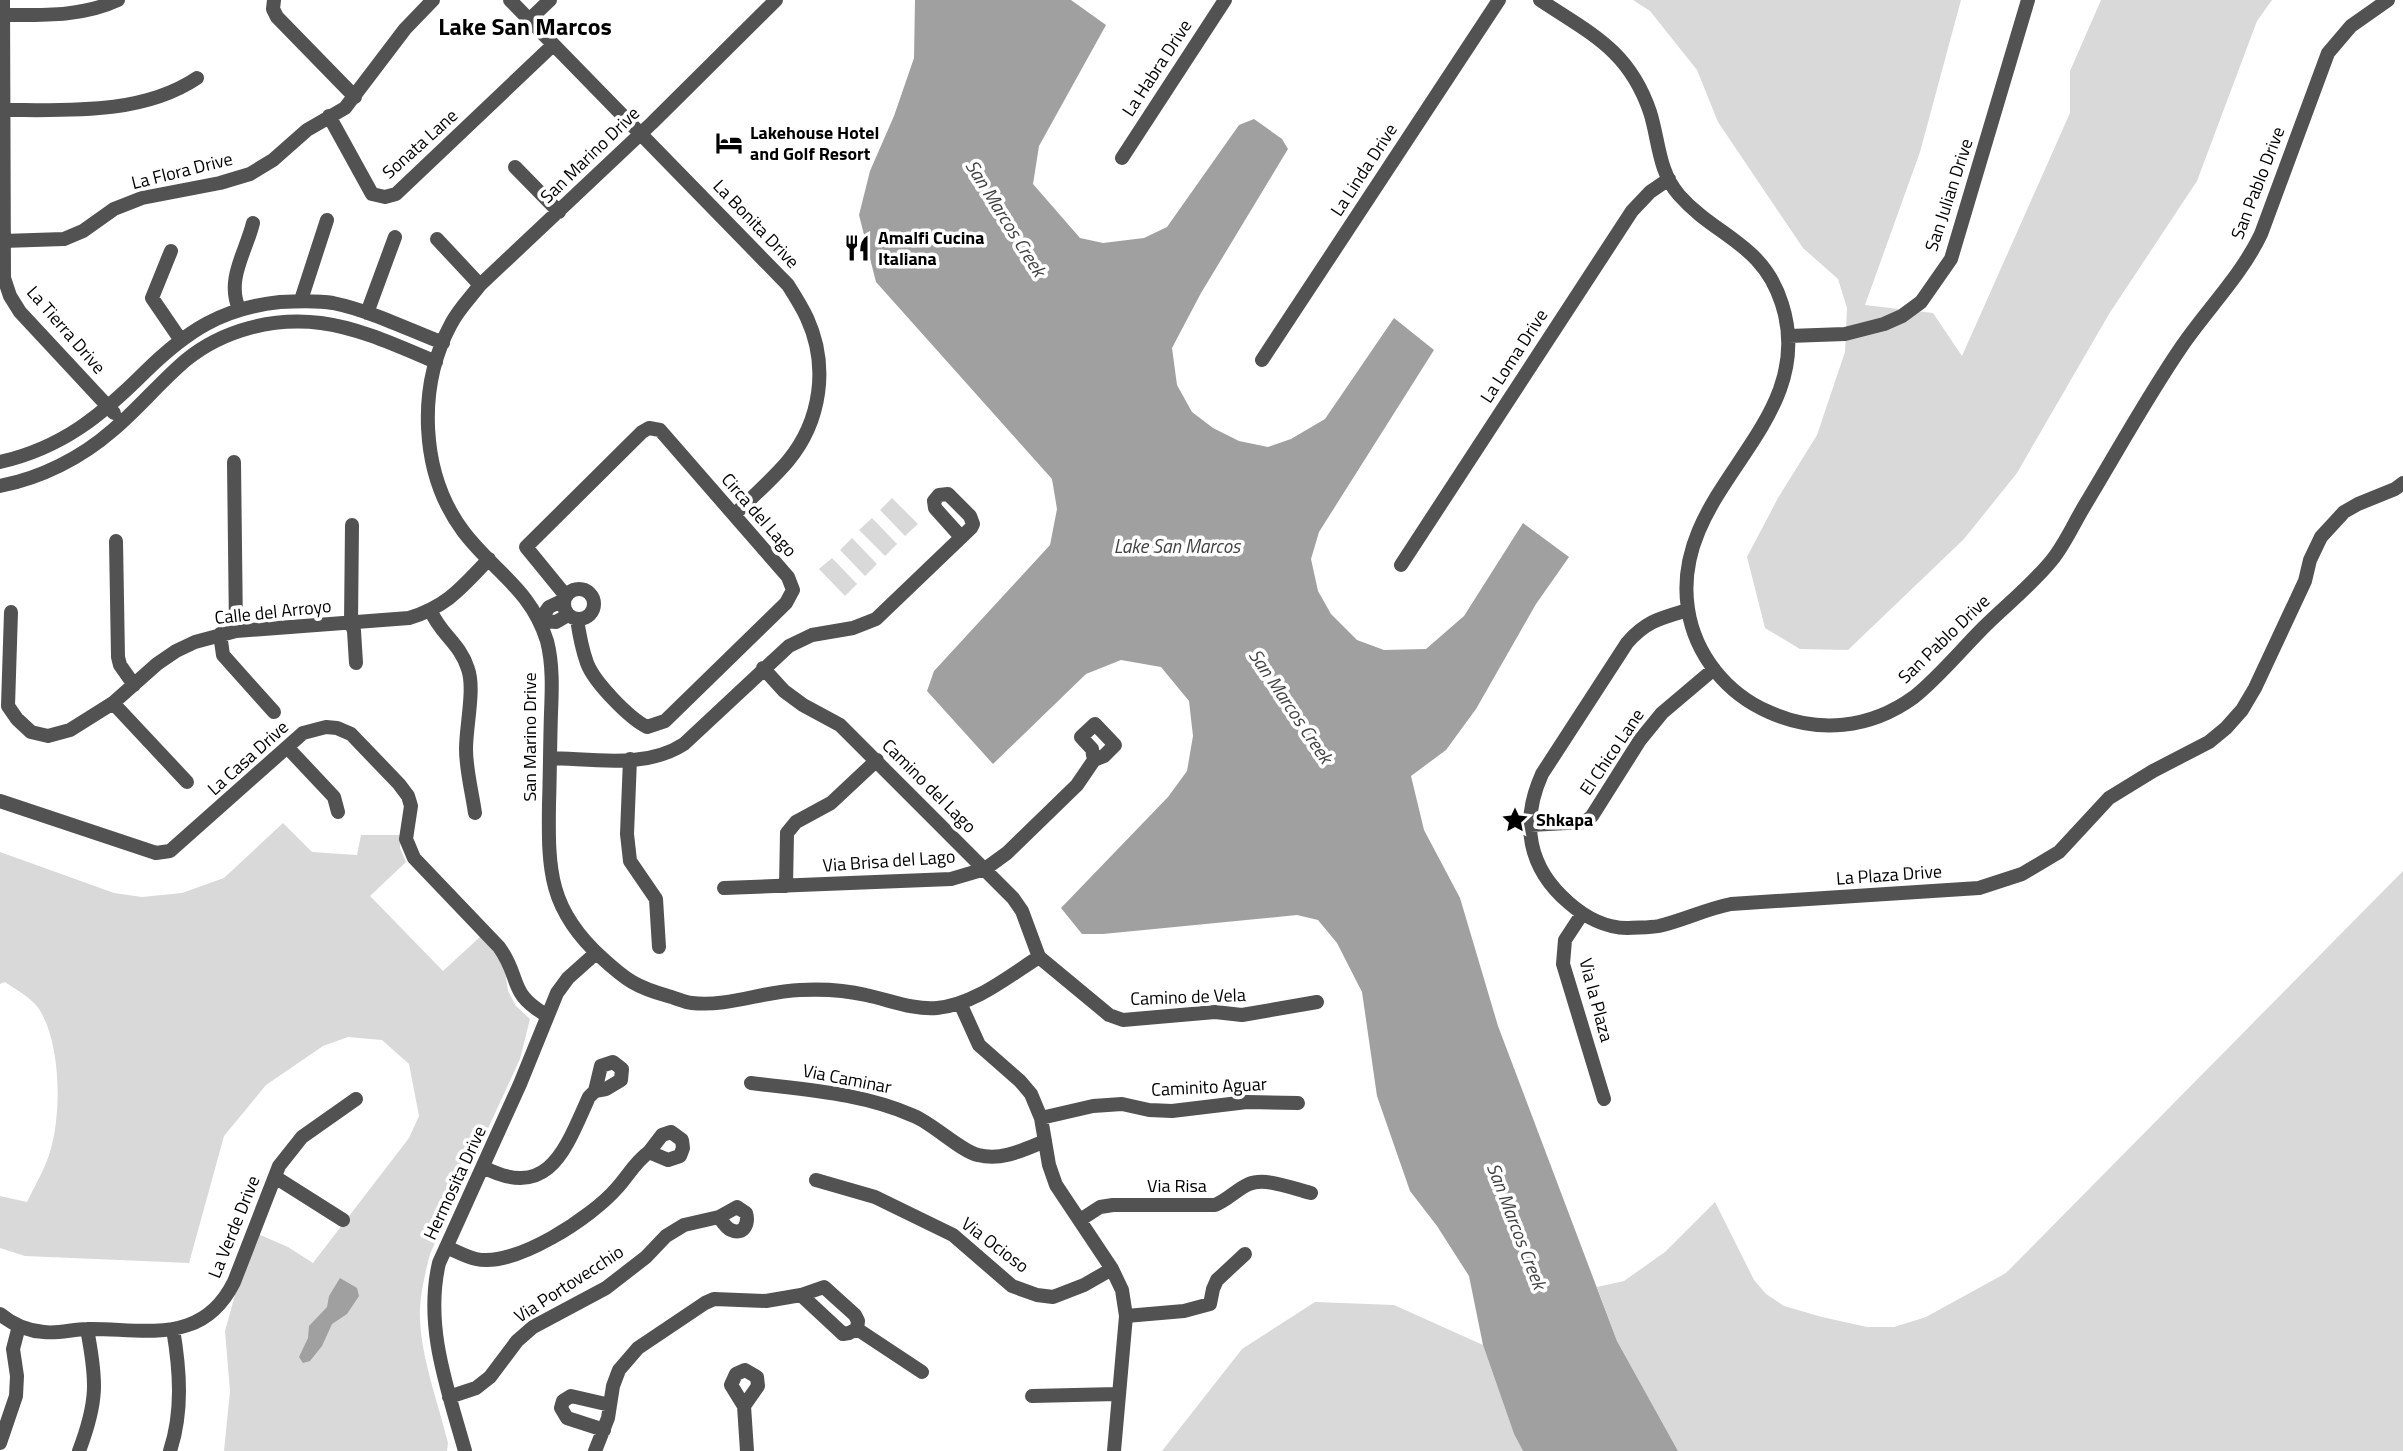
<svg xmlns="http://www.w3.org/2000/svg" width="2403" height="1451" font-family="'Titillium Web',sans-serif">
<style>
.green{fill:#d9d9d9}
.water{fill:#a0a0a0}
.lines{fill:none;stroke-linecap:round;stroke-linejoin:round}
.minor{stroke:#525252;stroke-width:14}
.labels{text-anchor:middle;stroke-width:7;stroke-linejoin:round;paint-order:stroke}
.street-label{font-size:18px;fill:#000;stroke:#fff}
.poi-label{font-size:18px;font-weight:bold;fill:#000;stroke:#fff;text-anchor:start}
.water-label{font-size:19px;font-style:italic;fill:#414141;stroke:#fff}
.district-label{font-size:24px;font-weight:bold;fill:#000;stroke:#fff}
</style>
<rect width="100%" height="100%" fill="#fff"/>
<!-- green -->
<path class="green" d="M1633,0H1961L1920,152L1865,305L1933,313L1962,356L2070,113V71L2101,0H2272L2257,21L2197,181L2109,314L2017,473L1964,539L1848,650L1800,649L1765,628L1747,557L1778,498L1817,435L1845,352L1847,308L1838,279L1803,248L1718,122L1697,70L1650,11Z
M892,498L918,524L905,536L880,510Z
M872,518L897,544L885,556L859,530Z
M852,538L877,564L865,576L840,550Z
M832,558L857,584L845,596L819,569Z
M283,823L312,852L357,855L361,835H400V848L406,862L370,896L443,971L481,936L500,959L504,965L508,991L516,1006L530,1019L520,1059L430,1254C425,1274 419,1298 420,1319C421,1357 439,1406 448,1443L447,1451H224L230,1391L225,1331L243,1266L258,1234L288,1247L313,1263L409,1138L419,1116L409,1064L382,1040L348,1037L323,1046L266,1085L224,1136L189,1263L25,1256L0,1248V1196L27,1202C33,1189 41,1176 46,1163C63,1124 62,1044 39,1009C32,998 15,989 5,982L0,984V852L114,893L142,897L182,893L224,878Z
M2403,871V1451H1678L1617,1341L1597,1287L1624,1281L1665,1252L1715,1202L1754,1280L1766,1294L1784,1306L1822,1317L1867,1327H1894L1926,1317L2006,1273Z
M1315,1302L1394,1305L1483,1345L1514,1434L1523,1451H1162L1242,1349Z"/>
<!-- water -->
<path class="water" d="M915,0H1071L1106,25L1039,146L1033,184L1080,238L1103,243L1144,238L1167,227L1239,125L1254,119L1282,139L1288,149L1201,293L1172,348L1177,385L1192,412L1213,428L1239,441L1268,447L1291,439L1325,419L1394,318L1434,350L1319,532L1311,559L1318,591L1331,614L1357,640L1384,650L1426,649L1464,616L1523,523L1569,557L1536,604L1476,709L1446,750L1411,776L1424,830L1460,898L1498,1026L1617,1341L1678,1451H1523L1514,1434L1483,1345L1469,1276L1437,1226L1410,1191L1377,1096L1362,992L1337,943L1318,920L1297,915L1103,934H1082L1061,908L1168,797L1187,771L1193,736L1189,701L1161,667L1121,660L1086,674L993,764L927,691L934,671L1050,545L1057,509L1052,479L876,282L859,215L870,171L894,116L914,58Z
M340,1278L357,1288L359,1296L347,1314L332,1324L322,1346L310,1361L303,1363L299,1357L308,1338L309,1326L327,1307L329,1296Z"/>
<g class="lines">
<!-- minor -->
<path class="minor" d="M3,0L4,278L10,296L20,312L114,413
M274,0L273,9L277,17L355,97
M510,0L788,285C795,296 802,307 807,318C829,366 821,421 788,461C772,480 752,497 734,515
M776,0L652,123L480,285C470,298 458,310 451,324C417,387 420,473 463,531C493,571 531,589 547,641C553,664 552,690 551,713C550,743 550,774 549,804C548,871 549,910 602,958C626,980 636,987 668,996C676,998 684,1002 692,1003C729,1007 764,991 800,990C821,989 845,990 866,995C890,1000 913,1010 937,1008C974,1005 1009,976 1039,957
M1540,0C1591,34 1629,50 1650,112C1659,140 1658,171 1679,195C1716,237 1763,243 1782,304C1821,426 1669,488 1688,609C1695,655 1727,694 1769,712C1818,734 1870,729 1914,697C1937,679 1962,649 1983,628C2005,606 2032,585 2052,560C2065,544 2074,523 2085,505C2117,452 2147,397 2182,346C2208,308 2241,276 2261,234L2328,53L2351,26L2388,0
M3,15C42,15 82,17 118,0
M529,20L550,0
M3,110C67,110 142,115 197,78
M329,116L372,194L385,197L396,194L553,45
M1122,158L1225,0
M515,167L559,212
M437,239L480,285
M3,241L64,239L83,231L114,209L142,198L220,183L250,174L273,160L307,130L345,108L405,29L433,0
M171,251L152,298L180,339
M301,300L327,220
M239,309C226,279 246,252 253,223
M367,313L395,237
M1789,336L1845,334L1884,324L1902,316L1921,302L1951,259L2028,0
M1262,360L1499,0
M0,462C62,448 102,415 146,371C187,331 222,308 280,302C298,301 316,300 333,303C371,311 407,329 443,343
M234,462L236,631
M0,486C41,478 81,458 113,430C139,408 160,382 186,360C223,330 273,317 321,323C360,328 400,347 436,362
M352,525L351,623L354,631L356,663
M116,541L118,657L120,665L134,685
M1401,565L1632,211L1650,192L1669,179
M564 604a15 15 0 1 1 30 0a15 15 0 1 1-30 0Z
M566,596L526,547L642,432L649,428L660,430L788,577L793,590L786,603L665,721L647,727C629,718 594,682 587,663C582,649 579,633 577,619
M564,600L549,607L540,620L556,622L568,615
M1688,610C1661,618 1646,621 1627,643L1542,774C1520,823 1528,868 1569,903C1585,917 1606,928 1627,928C1637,927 1649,928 1659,926C1684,920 1706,909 1731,904L1979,888L2022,874L2059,852L2109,798L2153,771L2209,742L2226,728L2242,710L2255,688L2305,581L2310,560L2321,537L2344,512L2358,504L2395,489L2403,483
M431,611C440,634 460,643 468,669C475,689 466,726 466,749C466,770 472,792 475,813
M11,612L8,706L17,719L31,732L48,736L70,730L113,703L157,664L176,651L195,642L236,631L409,618C448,606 462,587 489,559
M220,634L223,655L274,712
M763,668L784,691L803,705L840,725L1013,898L1022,911L1039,957L1109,1015L1123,1020L1215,1012L1242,1015L1317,1002
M113,703L187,782
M287,747L334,797L338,812
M550,758C594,759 646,769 684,744L789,646L812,635L853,628L876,619L971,528L973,524L970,516L948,494L939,495L934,501L935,508L961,537
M630,759L627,834L630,861L656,899L659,947
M0,801L156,853L170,851L303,733L326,727L337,728L351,734L399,784L408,796L411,806L406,839L414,858L499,947C522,979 507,992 546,1015
M1530,825L1585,822L1592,816L1640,740L1662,713L1714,669
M786,886L787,833L796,822L831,803L877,760
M724,888L951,879L985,869L1007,853L1077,785L1094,760L1104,756L1115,745L1095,724L1081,737L1092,749L1094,760
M1582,914L1565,940L1563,964L1604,1099
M960,1003L979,1045L1020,1081L1031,1094L1041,1118L1049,1165L1056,1185L1112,1269L1122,1290L1126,1316L1114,1451
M613,1062L622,1069L621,1080L606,1089L595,1091L601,1066Z
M751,1083C806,1090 862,1093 914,1116C932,1123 962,1152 978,1155C1002,1161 1023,1150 1045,1141
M1041,1118L1093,1106L1122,1104L1149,1110L1172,1111L1247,1102L1298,1103
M671,1132L682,1140L683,1148L680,1156L668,1160L649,1152L662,1135Z
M483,1167C550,1202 566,1147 589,1097L595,1091
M275,1177L343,1220
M816,1180L875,1197L953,1235L1012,1286L1037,1295L1053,1297L1084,1285L1112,1269
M737,1207L746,1213C749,1223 744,1236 731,1230C726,1228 722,1221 719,1217Z
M1080,1220L1100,1207L1113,1205H1215C1228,1200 1237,1189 1249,1184C1266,1177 1294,1189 1311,1193
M446,1247C456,1251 466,1257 476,1259C515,1268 592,1217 617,1188C628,1176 635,1162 649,1152
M801,1295L843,1334L849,1333L857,1329
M0,1314C12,1324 28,1331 44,1332C58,1334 73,1329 87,1329C119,1328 157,1336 188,1325C209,1318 224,1302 234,1282L279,1166L302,1137L356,1099
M1126,1316L1184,1311L1210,1304L1213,1289L1217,1280L1245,1254
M857,1329L922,1372
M1032,1396L1117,1394
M449,1397L476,1388L490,1377L517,1341L533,1327L606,1288L646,1257L666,1236L684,1225L719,1217
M744,1406L758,1386L757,1377L745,1370L736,1374L731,1385L744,1406L747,1451
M604,1430L567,1418L561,1408L563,1401L571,1396L610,1405
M0,1443L16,1396L17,1376L13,1349L19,1326
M79,1451C98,1401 97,1381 87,1329
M170,1451C183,1412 180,1370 173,1329
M465,1451C448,1390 424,1327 439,1263L520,1084L557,993L568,978L596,953
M595,1451L608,1418L613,1386L619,1370L638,1348L705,1303L714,1299L766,1301L801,1295L824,1287L855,1315L858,1321L857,1329"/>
</g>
<!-- icons -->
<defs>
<g id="hotel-bare" transform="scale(2.1)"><path d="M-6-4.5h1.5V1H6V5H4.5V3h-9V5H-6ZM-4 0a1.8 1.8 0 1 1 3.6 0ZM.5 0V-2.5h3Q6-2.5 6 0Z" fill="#000" stroke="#fff" stroke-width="2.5" paint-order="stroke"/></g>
<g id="restaurant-bare" transform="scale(2.1)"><path d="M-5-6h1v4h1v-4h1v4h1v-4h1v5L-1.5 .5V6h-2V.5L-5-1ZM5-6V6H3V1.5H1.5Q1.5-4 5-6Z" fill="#000" stroke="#fff" stroke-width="2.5" paint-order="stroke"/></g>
<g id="sight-bare" transform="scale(2.1)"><path d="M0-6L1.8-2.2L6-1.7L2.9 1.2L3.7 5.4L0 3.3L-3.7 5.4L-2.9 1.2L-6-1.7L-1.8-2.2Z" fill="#000" stroke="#fff" stroke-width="2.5" paint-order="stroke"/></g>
</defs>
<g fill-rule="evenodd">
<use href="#hotel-bare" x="729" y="143"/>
<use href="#restaurant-bare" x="857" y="248"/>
<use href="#sight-bare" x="1515" y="820"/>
</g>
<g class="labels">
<!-- street labels -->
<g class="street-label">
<text transform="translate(1157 68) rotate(-57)" y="6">La Habra Drive</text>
<text transform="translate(420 144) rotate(-42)" y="6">Sonata Lane</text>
<text transform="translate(590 155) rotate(-44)" y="6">San Marino Drive</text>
<text transform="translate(1364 170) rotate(-57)" y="6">La Linda Drive</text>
<text transform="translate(182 171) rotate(-14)" y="6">La Flora Drive</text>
<text transform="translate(2258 183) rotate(-69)" y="6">San Pablo Drive</text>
<text transform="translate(1949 195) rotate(-72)" y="6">San Julian Drive</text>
<text transform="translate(756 224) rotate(46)" y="6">La Bonita Drive</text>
<text transform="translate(66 330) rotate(49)" y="6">La Tierra Drive</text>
<text transform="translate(1514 356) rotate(-57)" y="6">La Loma Drive</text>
<text transform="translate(759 515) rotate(49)" y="6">Circa del Lago</text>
<text transform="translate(273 612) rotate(-6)" y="6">Calle del Arroyo</text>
<text transform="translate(1944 639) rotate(-44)" y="6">San Pablo Drive</text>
<text transform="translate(530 737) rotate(-90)" y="6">San Marino Drive</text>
<text transform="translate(1612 752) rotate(-56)" y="6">El Chico Lane</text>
<text transform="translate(248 758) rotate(-42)" y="6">La Casa Drive</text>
<text transform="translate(929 786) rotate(45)" y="6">Camino del Lago</text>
<text transform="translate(889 861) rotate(-4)" y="6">Via Brisa del Lago</text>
<text transform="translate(1889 875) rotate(-4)" y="6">La Plaza Drive</text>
<text transform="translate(1188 997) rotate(-2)" y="6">Camino de Vela</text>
<text transform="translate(1596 1000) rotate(75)" y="6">Via la Plaza</text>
<text transform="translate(847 1079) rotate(11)" y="6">Via Caminar</text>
<text transform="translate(1209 1087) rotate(-3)" y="6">Caminito Aguar</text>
<text transform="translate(455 1183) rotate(-65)" y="6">Hermosita Drive</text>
<text x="1177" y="1192">Via Risa</text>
<text transform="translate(234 1227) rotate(-68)" y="6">La Verde Drive</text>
<text transform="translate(995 1245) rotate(37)" y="6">Via Ocioso</text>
<text transform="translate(569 1284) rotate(-33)" y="6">Via Portovecchio</text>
</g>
<!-- poi labels -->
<g class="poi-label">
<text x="750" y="139">Lakehouse Hotel<tspan x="750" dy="21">and Golf Resort</tspan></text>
<text x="878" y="244">Amalfi Cucina<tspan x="878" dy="21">Italiana</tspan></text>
<text x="1536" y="826">Shkapa</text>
</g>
<!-- water labels -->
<g class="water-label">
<text transform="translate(1006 218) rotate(58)" y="7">San Marcos Creek</text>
<text x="1177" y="553">Lake San Marcos</text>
<text transform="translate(1291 706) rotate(56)" y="7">San Marcos Creek</text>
<text transform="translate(1517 1226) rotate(69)" y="7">San Marcos Creek</text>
</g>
<!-- district labels -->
<g class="district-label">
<text x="525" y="35">Lake San Marcos</text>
</g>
</g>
</svg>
